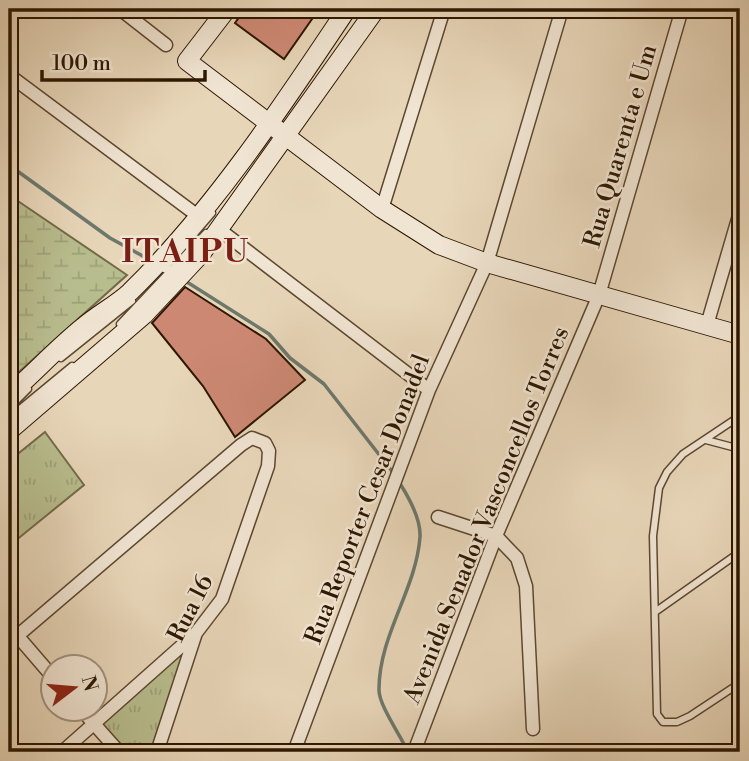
<svg xmlns="http://www.w3.org/2000/svg" width="749" height="761" font-family="'Libre Bodoni',serif">
<style>
.wetland{fill:url(#wetland-marsh);stroke:#726a48;stroke-width:2}
.park{fill:url(#park-tufts);stroke:#726a48;stroke-width:2}
.lines{fill:none;stroke-linecap:round;stroke-linejoin:round}
.stream{stroke:#6d786c;stroke-width:3.5}
.building{fill:#cd8874;stroke:#2d1701;stroke-width:2}
.lane-casing{stroke:#5c472f;stroke-width:9}
.street-casing{stroke:#5c472f;stroke-width:15}
.secondary-casing{stroke:#2d1701;stroke-width:20}
.lane{stroke:#f0e4d2;stroke-width:6}
.street{stroke:#f0e4d2;stroke-width:12}
.secondary{stroke:#f0e4d2;stroke-width:18}
.labels{text-anchor:middle;stroke-width:5;stroke-linejoin:round;paint-order:stroke}
.street-label{font-size:24px;fill:#2d1701;stroke:#f0e4d2}
.district-label{font-size:32px;font-weight:bold;letter-spacing:2px;fill:#7a1f14;stroke:#f0e4d2}
</style>
<defs>
<pattern id="wetland-marsh" width="20" height="14" patternUnits="userSpaceOnUse" patternTransform="scale(1.75)"><rect width="20" height="14" fill="#b8bd8e"/><path d="M1 5h8M5 5V1M11 12h8M15 12V8" fill="none" stroke="#9ea279"/></pattern>
<pattern id="park-tufts" width="24" height="20" patternUnits="userSpaceOnUse" patternTransform="scale(1.75)"><rect width="24" height="20" fill="#b8bd8e"/><path d="M3 7l-1-3M5 7V3M7 7l1-3M15 17l-1-3M17 17v-4M19 17l1-3" fill="none" stroke="#9ea279"/></pattern>
</defs>
<rect width="100%" height="100%" fill="#e8d6b9"/>
<filter id="stains"><feTurbulence type="fractalNoise" baseFrequency=".00286" numOctaves="4"/><feColorMatrix values="0 0 0 0 .2 0 0 0 0 .09 0 0 0 0 .02 0 0 0 .5 -.17"/></filter>
<radialGradient id="worn" r=".72"><stop offset=".6" stop-color="#630" stop-opacity="0"/><stop offset="1" stop-color="#630" stop-opacity=".3"/></radialGradient>
<!-- wetland -->
<path class="wetland" d="M9,195L127,275L9,381Z"/>
<!-- park -->
<path class="park" d="M45,432L84,485L9,546V461Z
M189,647L153,752H123L99,725Z"/>
<g class="lines">
<!-- stream -->
<path class="stream" d="M9,165L110,238L150,260
M187,282L269,334L290,358L324,384L395,475
M399,482C408,496 421,519 420,537C416,590 379,635 379,689C378,704 401,736 408,752"/>
</g>
<!-- building -->
<path class="building" d="M245,9H319L284,59L235,23Z
M185,287L266,339L305,380L235,437L203,386L152,323Z"/>
<g class="lines">
<!-- lane casing -->
<g class="lane-casing">
<path id="lane" d="M164,269L212,213
M120,324L206,233
M61,358L132,301
M9,408L28,389
M740,416L683,454L667,472L659,488L653,536L657,714L663,722H677L690,716L740,683
M9,418L72,366
M706,440L740,449
M655,612L740,552"/>
</g>
<!-- street casing -->
<g class="street-casing">
<path id="street" d="M120,9L166,45
M9,75L198,216
M382,209L444,9
M220,230L429,390
M707,325L740,212
M438,517L496,536L517,558L526,586L533,729
M9,626L52,676
M9,643L241,445L252,438L265,443L269,451L268,466L222,599L196,633L157,752
M80,708L119,752
M62,752L196,633
M294,752L429,390L487,263L562,9
M414,752L496,536L599,295L682,9"/>
</g>
<!-- secondary casing -->
<g class="secondary-casing">
<path id="secondary" d="M227,9L187,61L382,209L439,245L487,263L740,335
M9,395C34,373 57,348 83,327C98,314 116,305 130,292C213,211 283,105 347,9
M9,431L144,315L201,254L376,9"/>
</g>
<!-- lane -->
<use href="#lane" class="lane"/>
<!-- street -->
<use href="#street" class="street"/>
<!-- secondary -->
<use href="#secondary" class="secondary"/>
</g>
<g class="labels">
<!-- street labels -->
<g class="street-label">
<text transform="translate(620 146) rotate(-74)" y="8">Rua Quarenta e Um</text>
<text transform="translate(367 499) rotate(-69)" y="8">Rua Reporter Cesar Donadel</text>
<text transform="translate(486 515) rotate(-68)" y="8">Avenida Senador Vasconcellos Torres</text>
<text transform="translate(190 608) rotate(-63)" y="8">Rua 16</text>
</g>
<!-- district labels -->
<g class="district-label">
<text x="186" y="262">ITAIPU</text>
</g>
</g>
<!-- margin -->
<rect width="749" height="761" fill="none" stroke="#e8d6b9" stroke-width="35"/>
<rect x="10" y="10" width="728" height="740" fill="none" stroke="#2d1701" stroke-width="3.5"/>
<rect x="18" y="18" width="714" height="726" fill="none" stroke="#2d1701" stroke-width="2"/>
<!-- north arrow -->
<g transform="translate(74 688) rotate(74)"><circle r="33" fill="#f0e4d2" stroke="#a2927e" stroke-width="2"/>
<path d="M0-5L12 26L0 18L-12 26Z" fill="#8f2418"/>
<text y="-10" font-size="19" font-weight="bold" text-anchor="middle" fill="#2d1701">N</text>
</g>
<!-- scale -->
<path d="M42 70v10h163v-10" fill="none" stroke="#2d1701" stroke-width="3.5"/>
<text x="52" y="70" font-size="21" fill="#2d1701" stroke="#f0e4d2" stroke-width="5" paint-order="stroke">100 m</text>
<rect width="100%" height="100%" filter="url(#stains)"/>
<rect width="100%" height="100%" fill="url(#worn)"/>
</svg>
